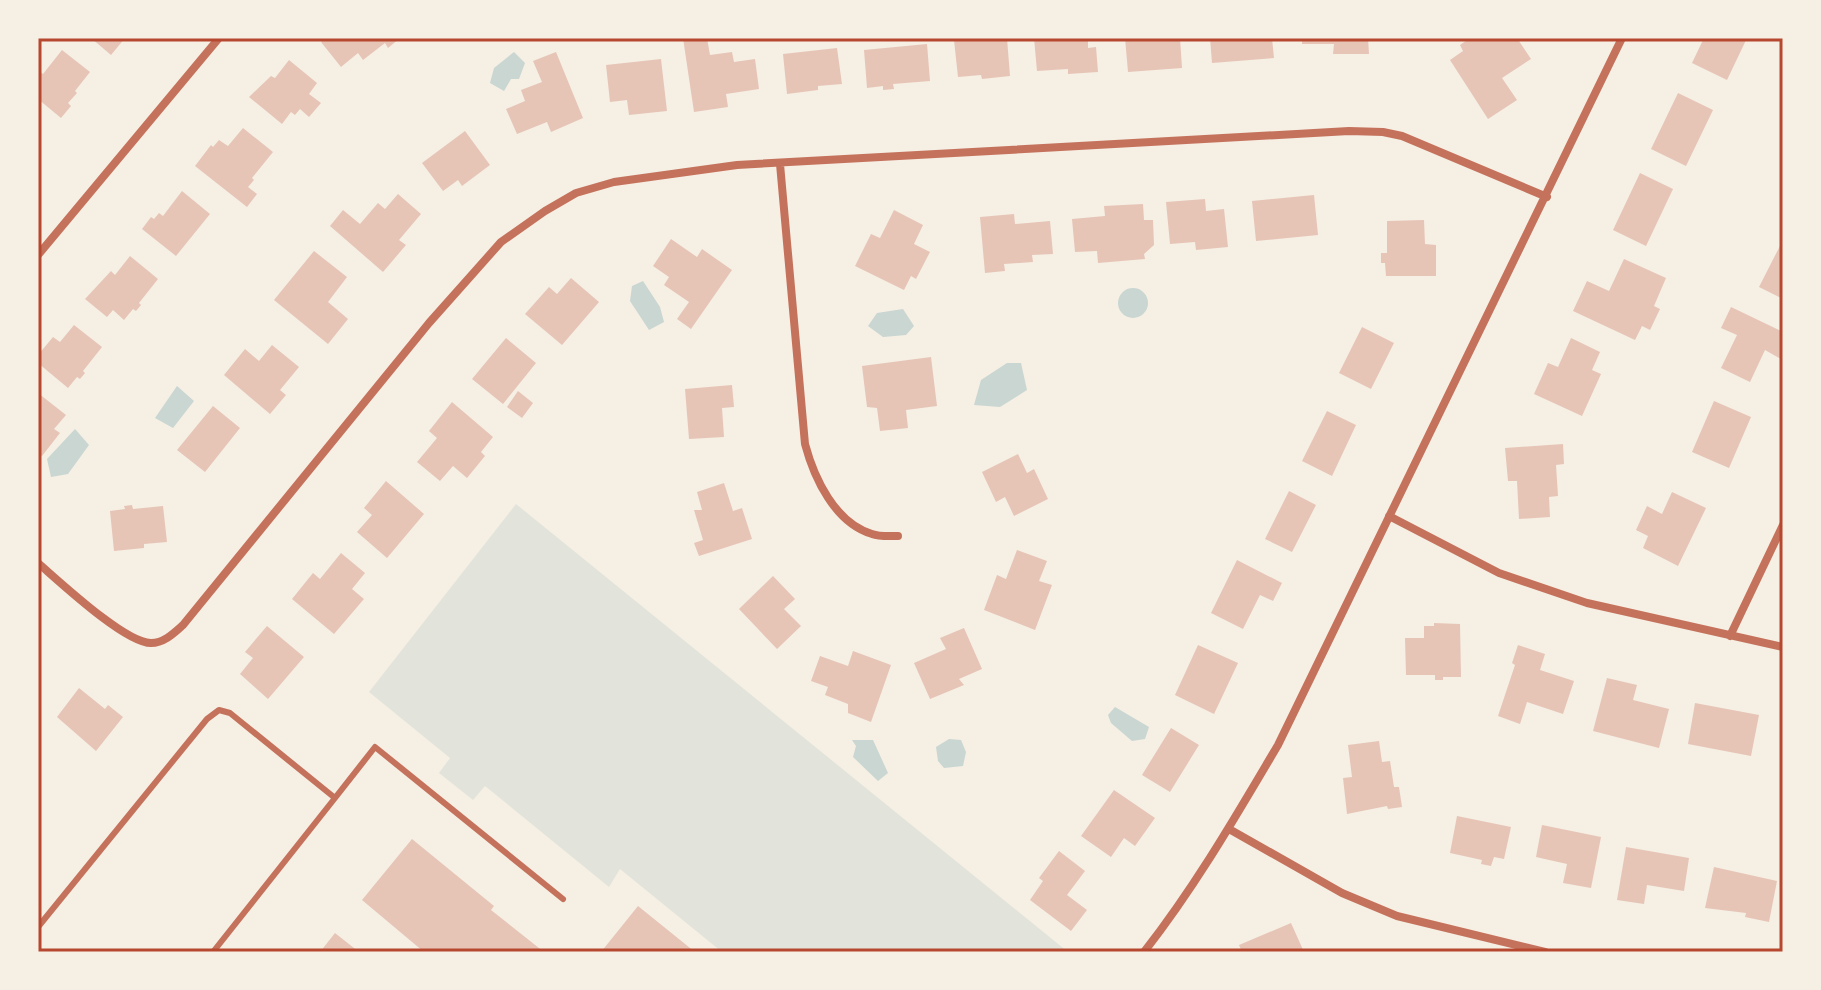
<svg xmlns="http://www.w3.org/2000/svg" width="1821" height="990" font-family="'Titillium Web',sans-serif">
<style>
.green{fill:#e2e4dc}
.water{fill:#c9d6d2}
.building{fill:#e6c5b7}
.lines{fill:none;stroke-linecap:round;stroke-linejoin:round}
.service{stroke:#c5725c;stroke-width:6}
.minor{stroke:#c5725c;stroke-width:8}
.neatline{fill:none;stroke:#b5482f;stroke-width:3}
</style>
<rect width="100%" height="100%" fill="#f6efe4"/>
<!-- green -->
<path class="green" d="M516,504L1068,952H722L620,869L609,887L485,786L473,800L439,773L450,758L369,692Z"/>
<!-- water -->
<path class="water" d="M514,52L525,63L519,79H511L504,91L490,83L494,68Z
M643,281L660,307L664,322L649,330L630,301L632,286Z
M1118 303a15 15 0 1 1 30 0a15 15 0 1 1-30 0Z
M903,309L914,326L906,335L883,337L868,326L877,313Z
M1007,363H1021L1027,390L1000,407L974,405L981,380Z
M177,386L194,401L173,428L155,418Z
M75,429L89,445L68,474L51,477L47,459Z
M1115,707L1149,727L1145,739L1132,741L1111,723L1108,715Z
M949,739L961,740L966,752L963,766L944,768L938,761L936,747Z
M852,740H873L888,773L878,781L853,757L856,746Z"/>
<!-- building -->
<path class="building" d="M91,38H125L111,55Z
M326,38H400L388,48L385,43L363,60L358,53L341,67L321,42Z
M683,38H707L710,55L732,52L734,62L755,59L759,89L726,94L728,107L694,112Z
M978,38H1007L1010,76L982,79L981,75L958,77L954,40Z
M1034,38H1088V48L1096,47L1098,72L1068,74V69L1037,71Z
M1125,38H1180L1182,68L1128,72Z
M1210,38H1272L1274,58L1212,63Z
M1302,38H1368L1369,54H1333L1334,44H1302Z
M1470,38H1517L1531,59L1502,78L1517,100L1488,119L1450,60L1463,51L1460,45Z
M1704,38H1747L1727,80L1692,63Z
M927,44L930,81L893,84L894,89L883,90V86L867,88L864,50Z
M837,48L842,84L818,86V90L787,94L783,54Z
M62,50L90,72L75,91L77,93L68,103L71,106L61,118L38,99V70L43,74Z
M556,52L583,118L551,132L547,122L517,134L506,109L525,101L521,90L542,82L533,61Z
M661,59L667,111L629,115L627,100L610,102L606,65Z
M289,60L317,83L309,94L321,103L309,117L300,109L295,115L291,112L282,124L249,97L271,76L275,78Z
M1678,93L1713,110L1686,166L1651,149Z
M243,128L273,152L252,178L254,180L248,187L257,194L247,207L195,166L211,145L213,147L219,140L228,146Z
M465,131L490,165L462,186L458,180L443,191L422,163Z
M1640,173L1673,189L1646,246L1613,230Z
M182,191L210,214L176,256L142,229L151,217L154,219L159,213L163,216Z
M398,194L421,214L399,240L406,245L383,272L330,226L343,210L360,224L378,203L385,209Z
M1314,195L1318,235L1256,241L1252,201Z
M1205,199L1206,211L1224,209L1228,247L1196,250L1195,242L1170,244L1166,202Z
M1143,204L1144,220H1153L1154,245L1144,254L1145,259L1098,263L1097,251L1075,252L1072,219L1105,216L1104,206Z
M894,210L923,225L914,244L930,252L916,279L911,276L904,290L855,266L871,234L880,238Z
M1014,214L1015,224L1050,221L1053,254L1032,255L1033,262L1004,264L1005,271L985,273L980,217Z
M1424,220L1425,244L1436,245V276H1386L1385,263H1381V253H1387V221Z
M671,239L697,257L702,249L732,270L691,329L677,319L689,302L664,285L669,277L653,266Z
M1783,240V299L1759,287Z
M314,251L347,277L328,302L348,319L328,344L274,300Z
M130,256L158,279L139,303L141,305L136,311L133,309L124,320L113,310L107,317L85,299L111,271L115,275Z
M1624,259L1666,278L1654,306L1660,309L1650,330L1642,326L1635,340L1573,311L1587,281L1609,291Z
M571,278L599,302L562,345L525,314L549,287L557,294Z
M1731,307L1783,332L1781,359L1765,350L1750,382L1721,368L1737,335L1721,328Z
M74,325L102,347L83,371L85,373L80,379L77,377L68,388L38,363V355L53,337L60,342Z
M1362,327L1394,343L1371,389L1339,373Z
M506,338L536,363L503,404L472,379Z
M1571,338L1600,352L1592,370L1601,374L1582,416L1534,394L1548,363L1558,367Z
M272,345L299,367L280,390L286,395L270,414L224,375L245,349L259,361Z
M931,357L937,406L906,410L908,428L880,431L877,408L867,407L862,366Z
M732,385L734,407L722,408L724,437L689,439L685,389Z
M518,391L533,403L522,418L507,407Z
M38,393L66,415L54,429L60,433L42,456L38,453Z
M1714,401L1751,417L1729,468L1692,452Z
M452,402L493,437L481,452L485,456L467,478L453,466L440,481L417,462L437,438L429,431Z
M213,406L240,428L205,472L177,450Z
M1327,411L1356,425L1332,476L1302,461Z
M1563,444L1564,464L1556,465L1558,496L1549,497L1550,517L1519,519L1517,481H1508L1505,448Z
M1018,454L1027,473L1034,469L1048,499L1014,516L1005,497L996,502L982,472Z
M386,481L424,514L387,558L357,532L372,515L364,508Z
M724,483L733,511L742,508L752,539L699,556L694,543L703,540L694,510H702L697,492Z
M1289,491L1316,505L1292,552L1265,539Z
M1672,492L1706,508L1678,566L1643,548L1648,536L1636,530L1647,506L1662,514Z
M132,505L133,509L163,506L167,542L144,544V548L114,551L110,511L125,509L124,506Z
M1017,550L1047,561L1039,581L1052,585L1035,630L984,610L997,575L1006,579Z
M341,553L365,573L352,589L364,599L334,634L292,599L313,573L320,579Z
M1237,560L1282,583L1273,601L1260,595L1243,629L1211,613Z
M773,576L795,599L784,609L801,626L777,649L739,609Z
M1434,623L1460,624L1461,677H1443V680H1435V675H1406L1405,638H1424V626H1434Z
M267,626L304,657L268,699L240,674L253,658L245,652Z
M964,628L982,669L959,679L964,685L930,699L914,663L946,649L940,638Z
M1198,645L1238,663L1214,714L1175,695Z
M1518,645L1545,654L1540,670L1574,681L1563,714L1527,702L1520,724L1498,716L1515,665L1512,663Z
M853,651L891,665L871,722L848,713V704L825,695L828,687L811,681L820,656L848,666Z
M1607,678L1637,685L1633,700L1669,709L1659,748L1593,731Z
M79,688L105,709L108,705L123,717L96,751L57,717Z
M1695,703L1759,715L1751,756L1688,744Z
M1171,728L1199,745L1170,792L1142,775Z
M1379,741L1382,762L1390,761L1394,787H1399L1402,807L1388,809L1387,806L1347,814L1343,778L1352,777L1348,745Z
M1114,790L1155,818L1135,846L1124,838L1111,857L1081,836Z
M1457,816L1511,827L1504,859L1494,857L1491,866L1481,864L1482,860L1450,853Z
M1542,825L1601,837L1591,888L1563,883L1567,864L1536,857Z
M412,839L494,906L491,910L544,952H424L362,900Z
M1626,847L1689,858L1684,891L1647,885L1644,904L1617,900Z
M1059,851L1085,871L1067,895L1087,910L1071,931L1030,900L1043,881L1039,878Z
M1714,867L1777,881L1769,922L1745,917L1746,913L1705,908Z
M638,906L695,952H601Z
M1291,923L1304,952H1242L1239,945Z
M335,933L359,952H320Z"/>
<g class="lines">
<!-- service -->
<path class="service" d="M335,798L375,747L563,899
M38,927L207,719L219,710L230,713L335,798L213,952"/>
<!-- minor -->
<path class="minor" d="M780,164L805,444C814,478 835,523 872,534C880,537 890,536 898,536
M38,255L219,38
M1389,516L1499,573L1587,603L1783,647
M38,563C60,582 125,643 151,643C164,643 174,633 183,625L429,323L501,242L545,211L576,193L614,182L737,165L1349,131L1383,132L1402,136L1547,197
M1730,636L1783,525
M1229,829L1342,893L1397,916L1545,952
M1144,952C1195,887 1236,816 1278,745L1622,38"/>
</g>
<!-- border -->
<rect width="1821" height="990" fill="none" stroke="#f6efe4" stroke-width="80"/>
<rect x="40" y="40" width="1741" height="910" class="neatline"/>
</svg>
